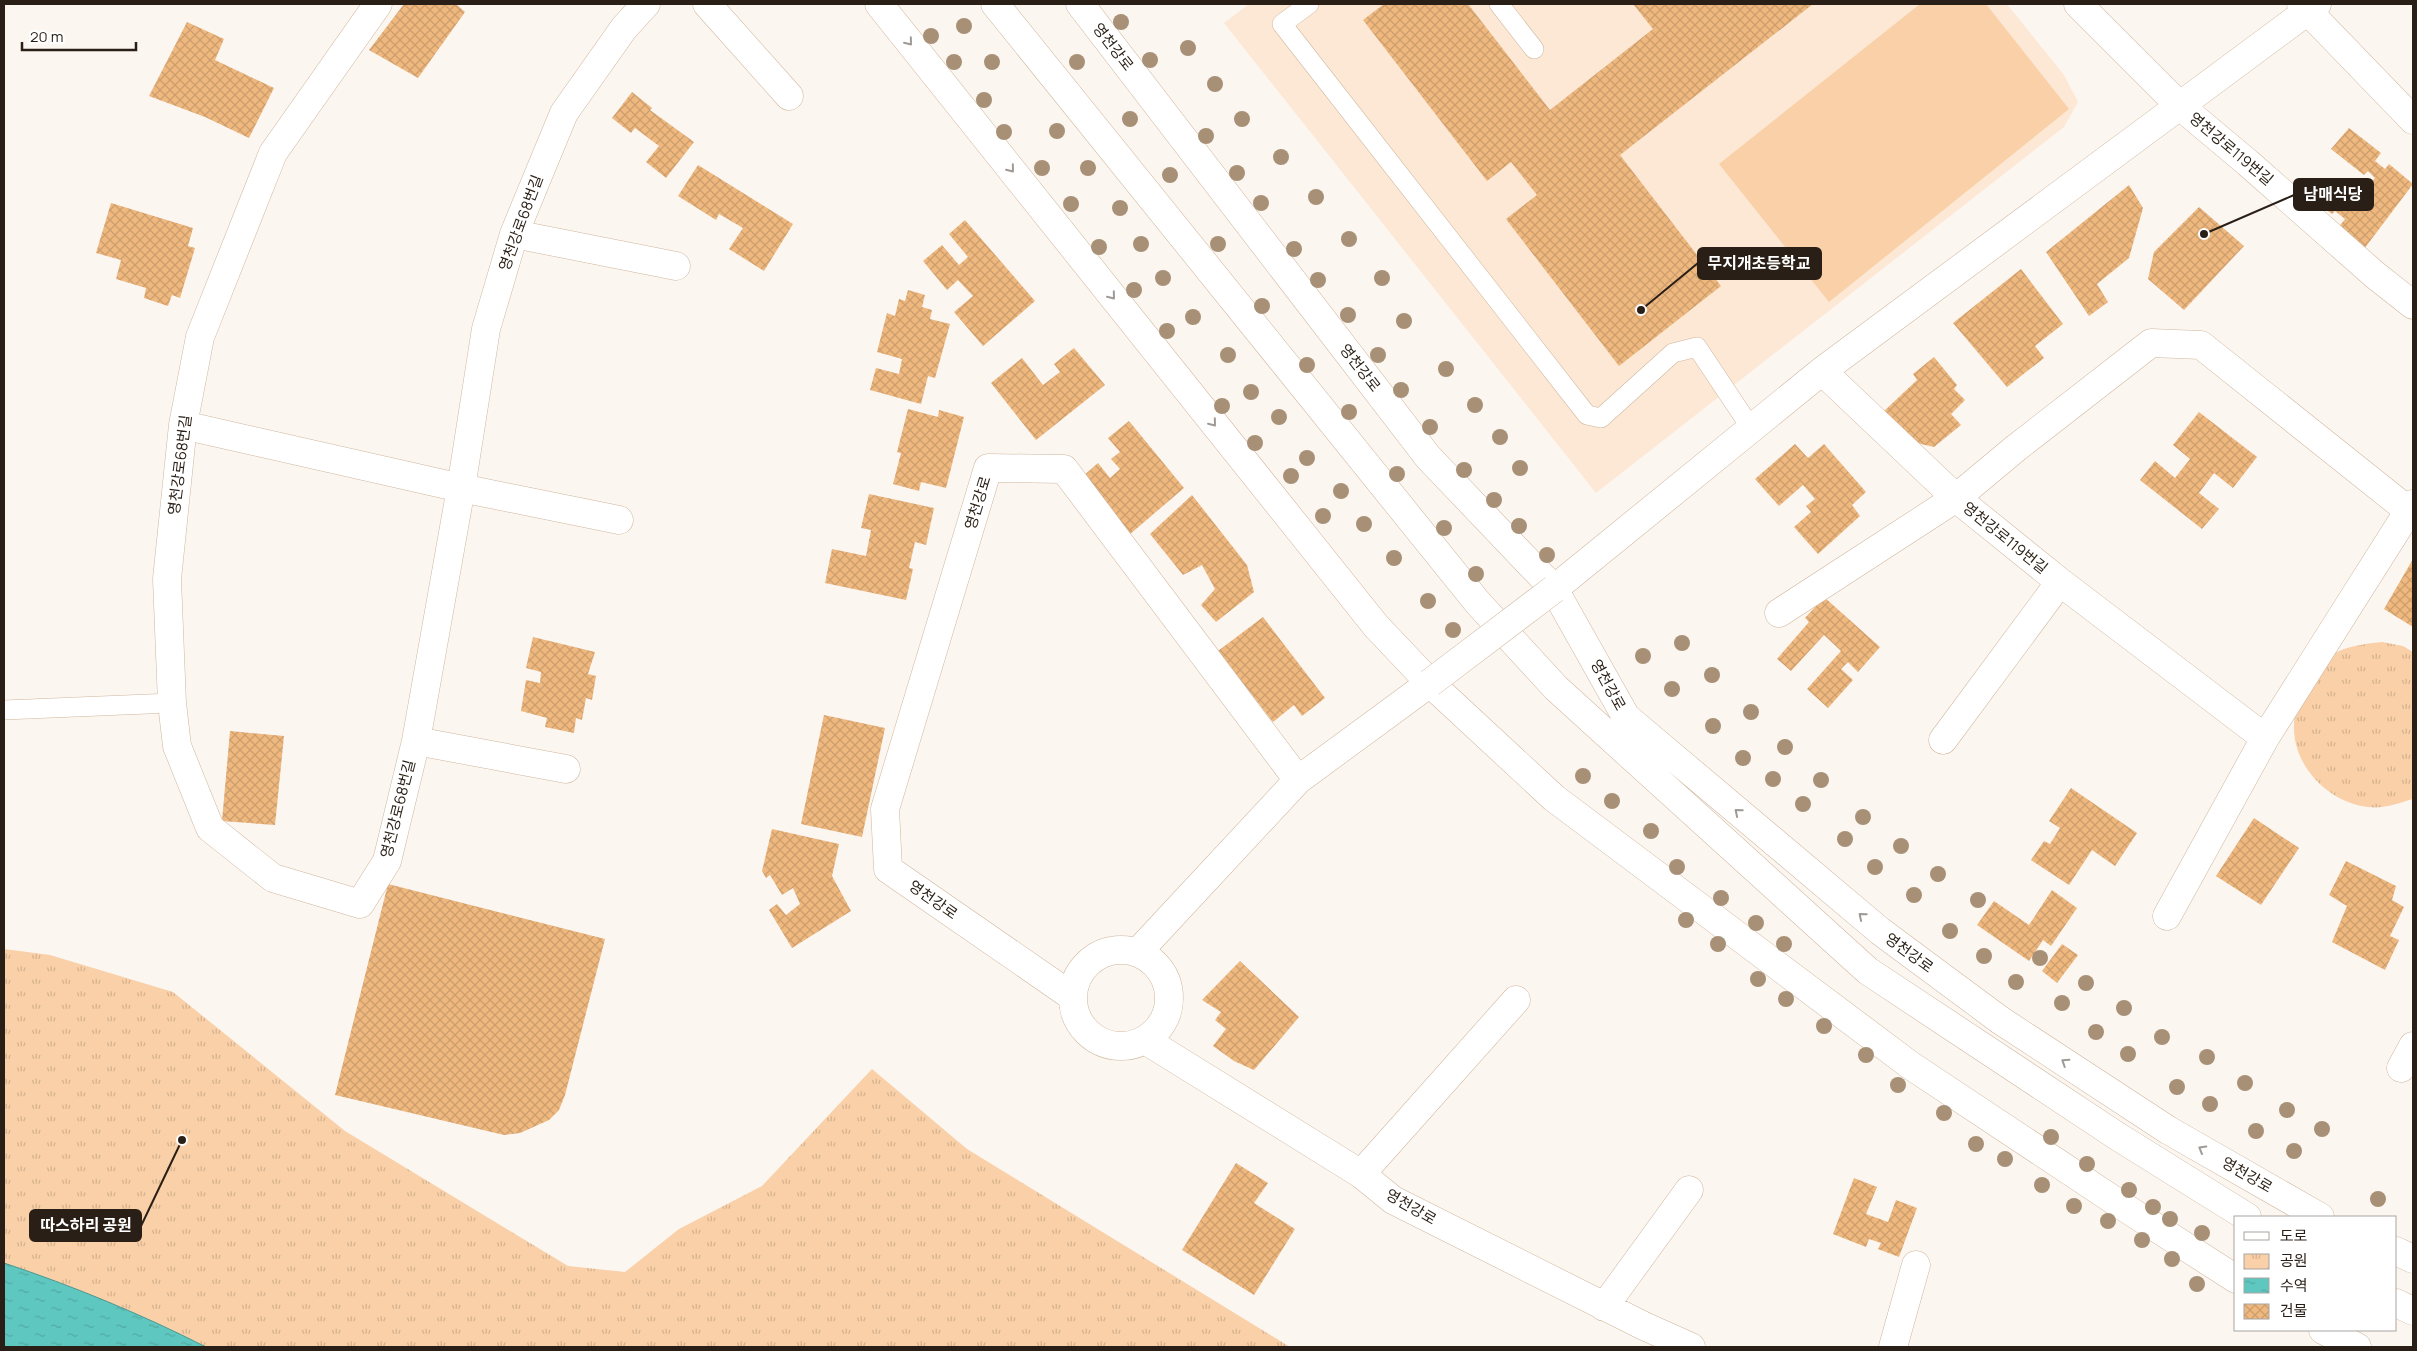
<svg xmlns="http://www.w3.org/2000/svg" width="2417" height="1351" font-family="Manrope,'Noto Sans KR',sans-serif">
<style>
.built{fill:#fce8d5}
.green{fill:#f9d0a7}
.park{fill:url(#park-tufts)}
.water{fill:url(#water-ripples);stroke:#4e958c}
.building{fill:url(#building-cross-hatch)}
.lines{fill:none;stroke-linecap:round;stroke-linejoin:round}
.service-casing{stroke:#cfb69c;stroke-width:20}
.minor-casing{stroke:#cfb69c;stroke-width:29}
.tertiary-casing{stroke:#cfb69c;stroke-width:29}
.service{stroke:#fff;stroke-width:19}
.minor{stroke:#fff;stroke-width:28}
.tertiary{stroke:#fff;stroke-width:28}
.minor-bridge-casing{stroke:#cfb69c;stroke-width:29;stroke-linecap:butt}
.minor-bridge{stroke:#fff;stroke-width:28}
.tree{fill:#a79076}
.oneway{stroke:#9f9a96}
.labels{text-anchor:middle;stroke-width:5;stroke-linejoin:round;paint-order:stroke}
.street-label{font-size:15px;fill:#291f16;stroke:#fff}
.leader{fill:none;stroke:#291f16;stroke-width:2}
.callout-dot{fill:#291f16;stroke:#fff;stroke-width:2}
.callout{fill:#291f16;stroke:#291f16;stroke-width:2}
.callout-label{font-size:16px;text-anchor:middle;font-weight:bold;fill:#fff}
</style>
<defs>
<pattern id="park-tufts" width="24" height="20" patternUnits="userSpaceOnUse" patternTransform="scale(1.25)"><rect width="24" height="20" fill="#f9d0a7"/><path d="M3 7l-1-3M5 7V3M7 7l1-3M15 17l-1-3M17 17v-4M19 17l1-3" fill="none" stroke="#d5b28f"/></pattern>
<pattern id="water-ripples" width="26" height="14" patternUnits="userSpaceOnUse" patternTransform="scale(1.25)"><rect width="26" height="14" fill="#5ec7bf"/><path d="M2 4q2-2 4 0t4 0M15 11q2-2 4 0t4 0" fill="none" stroke="#52aaa3"/></pattern>
<pattern id="building-cross-hatch" width="8" height="8" patternUnits="userSpaceOnUse" patternTransform="scale(1.25)"><rect width="8" height="8" fill="#efb87f"/><path d="M0 0l8 8M0 8l8-8" fill="none" stroke="#cd9e6d"/></pattern>
</defs>
<rect width="100%" height="100%" fill="#fcf6f1"/>
<!-- built -->
<path class="built" d="M1249,4H2007L2064,75L2078,102L2064,127L1596,493L1224,23Z"/>
<!-- green -->
<path class="green" d="M1920,4H1986L2069,109L1829,302L1719,164Z"/>
<!-- park -->
<path class="park" d="M2382,642L2403,646L2413,652V799C2399,803 2384,809 2368,807C2325,802 2287,760 2295,715C2296,706 2305,696 2309,688C2314,680 2318,668 2324,661C2338,647 2363,644 2382,642Z
M4,949L50,955L173,992L345,1131L568,1266L625,1272L679,1229L762,1186L872,1069L967,1149L1290,1347H206C141,1314 73,1286 4,1263Z"/>
<!-- water -->
<path class="water" d="M4,1263C73,1286 141,1314 206,1347H4Z"/>
<!-- building -->
<path class="building" d="M404,4H456L465,12L418,78L369,50Z
M1384,4H1468L1550,110L1653,29L1633,4H1813L1620,155L1721,286L1619,366L1506,219L1537,195L1511,162L1487,181L1363,20Z
M187,22L224,39L215,60L274,88L249,138L205,117L149,96Z
M632,92L652,108L650,110L694,142L666,178L646,162L659,146L635,128L631,133L612,118Z
M2349,128L2381,153L2375,161L2385,169L2389,164L2413,184L2364,249L2338,228L2345,219L2335,211L2332,214L2317,202L2332,183L2356,202L2375,178L2368,171L2364,175L2331,149Z
M698,165L793,224L764,271L729,249L743,228L719,214L716,220L678,196Z
M2129,185L2143,208L2129,258L2097,284L2108,302L2089,316L2046,252Z
M111,203L193,228L188,246L195,248L180,298L172,295L168,306L144,298L146,288L116,279L121,260L96,253Z
M2199,207L2244,246L2184,310L2148,279L2154,252Z
M965,220L1035,301L983,346L954,312L973,296L958,280L947,290L923,261L942,245L959,265L968,257L949,234Z
M2021,269L2063,324L2035,346L2044,358L2007,387L1953,323Z
M908,290L925,295L922,307L932,310L930,319L950,324L935,378L928,376L921,404L870,390L876,368L899,374L902,359L877,352L887,313L895,316L899,299L905,301Z
M1074,348L1105,385L1036,440L991,383L1022,358L1043,385L1060,372L1054,364Z
M1934,357L1957,385L1954,389L1965,400L1951,414L1961,425L1934,447L1908,441L1882,413L1917,380L1913,374Z
M908,409L938,417L939,410L964,417L946,488L921,482L919,491L893,484L901,453L897,452Z
M2199,412L2257,457L2233,488L2214,473L2199,493L2219,509L2202,529L2140,480L2155,461L2175,478L2190,459L2173,445Z
M1129,421L1184,488L1129,535L1081,478L1098,463L1110,478L1120,469L1111,459L1120,452L1108,438Z
M1795,444L1808,458L1824,444L1866,492L1852,505L1860,516L1818,554L1794,527L1811,512L1806,506L1815,499L1803,485L1779,506L1755,479Z
M869,494L934,508L926,545L915,542L909,568L913,569L906,600L825,583L832,549L866,556L871,530L861,528Z
M1192,495L1247,565L1254,592L1216,622L1201,605L1215,589L1202,565L1183,575L1150,534Z
M2413,559V627L2384,609Z
M1824,597L1880,647L1858,672L1848,662L1841,669L1853,680L1828,708L1807,689L1841,651L1824,635L1791,671L1777,659L1809,622L1805,618Z
M1263,617L1325,698L1302,716L1294,705L1273,722L1218,651Z
M533,637L595,652L588,674L596,676L592,700L586,698L582,720L576,718L574,733L545,727L547,718L521,711L526,680L540,683L541,672L526,668Z
M824,715L885,728L862,837L801,824Z
M230,731L284,736L275,825L222,821Z
M2071,788L2137,833L2115,866L2092,850L2069,885L2031,860L2044,841L2050,844L2060,828L2049,821Z
M2254,818L2299,848L2261,905L2216,876Z
M772,829L839,844L832,876L851,911L792,948L769,910L777,904L786,915L800,904L793,888L782,895L770,875L766,878L762,871Z
M2346,861L2396,886L2392,900L2404,907L2390,936L2399,940L2385,970L2332,942L2347,906L2329,895Z
M388,884L605,939L565,1095L559,1110L549,1120L520,1133L504,1135L335,1095Z
M2052,890L2077,908L2051,946L2043,940L2029,961L1977,925L1994,901L2029,925Z
M2062,944L2078,955L2057,983L2042,971Z
M1240,961L1299,1017L1254,1070L1234,1061L1213,1046L1226,1029L1215,1020L1221,1012L1202,1000Z
M1236,1163L1268,1183L1254,1203L1295,1229L1254,1295L1182,1250Z
M1854,1178L1877,1187L1866,1214L1888,1222L1896,1200L1917,1208L1899,1257L1878,1249L1881,1243L1869,1239L1866,1247L1833,1234Z"/>
<g class="lines">
<!-- service casing -->
<g class="service-casing">
<path id="service" d="M1309,4L1282,24L1587,415L1601,418L1673,353L1697,347L1751,428
M1499,4L1534,49
M4,710L172,703"/>
</g>
<!-- minor casing -->
<g class="minor-casing">
<path id="minor" d="M378,4L273,153L200,337L183,425L167,579L172,703L177,746L210,828L273,878L360,904L387,861L416,741L461,488L486,329L514,234L564,113L624,28L646,4
M707,4L789,96
M2078,4L2180,106L2248,163L2375,275L2413,305
M2301,4L2413,120
M514,234L676,266
M1822,371L1956,498L2060,582L2265,738
M183,425L461,488L619,520
M1554,589L1822,371L2317,4
M1779,613L1956,498L2016,448L2151,343L2201,345L2409,511
M1943,740L2060,582
M416,741L566,769
M2167,916L2265,738L2413,504
M1073 998a48 48 0 1 1 96 0a48 48 0 1 1-96 0Z
M1138,952L1298,780L1430,683
M1073,997L888,869L885,809L988,468L1064,469L1298,780
M1145,1040L1361,1174L1393,1200L1644,1326L1691,1347
M2401,1068L2413,1046
M1361,1174L1516,1000
M1604,1307L1689,1190
M1893,1347L1916,1265"/>
</g>
<!-- tertiary casing -->
<g class="tertiary-casing">
<path id="tertiary" d="M879,4L1376,626L1430,683L1554,798L1910,1065L2124,1207L2236,1279
M995,4L1478,603L1556,688L1868,971L2117,1136L2247,1217
M1080,4L1428,457L1554,589L1626,717L1880,931L2000,1020L2168,1130L2320,1217
M2396,1251L2413,1259
M2396,1303L2413,1311
M2323,1330L2357,1347"/>
</g>
<!-- service -->
<use href="#service" class="service"/>
<!-- minor -->
<use href="#minor" class="minor"/>
<!-- tertiary -->
<use href="#tertiary" class="tertiary"/>
<!-- minor-bridge casing -->
<g class="minor-bridge-casing">
<path id="minor-bridge" d="M1430,683L1554,589"/>
</g>
<!-- minor-bridge -->
<use href="#minor-bridge" class="minor-bridge"/>
</g>
<!-- trees -->
<g class="tree">
<circle cx="1121" cy="22" r="8"/>
<circle cx="964" cy="26" r="8"/>
<circle cx="931" cy="36" r="8"/>
<circle cx="1188" cy="48" r="8"/>
<circle cx="1150" cy="60" r="8"/>
<circle cx="954" cy="62" r="8"/>
<circle cx="992" cy="62" r="8"/>
<circle cx="1077" cy="62" r="8"/>
<circle cx="1215" cy="84" r="8"/>
<circle cx="984" cy="100" r="8"/>
<circle cx="1130" cy="119" r="8"/>
<circle cx="1242" cy="119" r="8"/>
<circle cx="1057" cy="131" r="8"/>
<circle cx="1004" cy="132" r="8"/>
<circle cx="1206" cy="136" r="8"/>
<circle cx="1281" cy="157" r="8"/>
<circle cx="1042" cy="168" r="8"/>
<circle cx="1088" cy="168" r="8"/>
<circle cx="1237" cy="173" r="8"/>
<circle cx="1170" cy="175" r="8"/>
<circle cx="1316" cy="197" r="8"/>
<circle cx="1261" cy="203" r="8"/>
<circle cx="1071" cy="204" r="8"/>
<circle cx="1120" cy="208" r="8"/>
<circle cx="1349" cy="239" r="8"/>
<circle cx="1141" cy="244" r="8"/>
<circle cx="1218" cy="244" r="8"/>
<circle cx="1099" cy="247" r="8"/>
<circle cx="1294" cy="249" r="8"/>
<circle cx="1163" cy="278" r="8"/>
<circle cx="1382" cy="278" r="8"/>
<circle cx="1318" cy="280" r="8"/>
<circle cx="1134" cy="290" r="8"/>
<circle cx="1262" cy="306" r="8"/>
<circle cx="1348" cy="315" r="8"/>
<circle cx="1193" cy="317" r="8"/>
<circle cx="1404" cy="321" r="8"/>
<circle cx="1167" cy="331" r="8"/>
<circle cx="1228" cy="355" r="8"/>
<circle cx="1378" cy="355" r="8"/>
<circle cx="1307" cy="365" r="8"/>
<circle cx="1446" cy="369" r="8"/>
<circle cx="1401" cy="390" r="8"/>
<circle cx="1251" cy="392" r="8"/>
<circle cx="1475" cy="405" r="8"/>
<circle cx="1222" cy="406" r="8"/>
<circle cx="1349" cy="412" r="8"/>
<circle cx="1279" cy="417" r="8"/>
<circle cx="1430" cy="427" r="8"/>
<circle cx="1500" cy="437" r="8"/>
<circle cx="1255" cy="443" r="8"/>
<circle cx="1307" cy="458" r="8"/>
<circle cx="1520" cy="468" r="8"/>
<circle cx="1464" cy="470" r="8"/>
<circle cx="1397" cy="474" r="8"/>
<circle cx="1291" cy="476" r="8"/>
<circle cx="1341" cy="491" r="8"/>
<circle cx="1494" cy="500" r="8"/>
<circle cx="1323" cy="516" r="8"/>
<circle cx="1364" cy="524" r="8"/>
<circle cx="1519" cy="526" r="8"/>
<circle cx="1444" cy="528" r="8"/>
<circle cx="1547" cy="555" r="8"/>
<circle cx="1394" cy="558" r="8"/>
<circle cx="1476" cy="574" r="8"/>
<circle cx="1428" cy="601" r="8"/>
<circle cx="1453" cy="630" r="8"/>
<circle cx="1682" cy="643" r="8"/>
<circle cx="1643" cy="656" r="8"/>
<circle cx="1712" cy="675" r="8"/>
<circle cx="1672" cy="689" r="8"/>
<circle cx="1751" cy="712" r="8"/>
<circle cx="1713" cy="726" r="8"/>
<circle cx="1785" cy="747" r="8"/>
<circle cx="1743" cy="758" r="8"/>
<circle cx="1583" cy="776" r="8"/>
<circle cx="1773" cy="779" r="8"/>
<circle cx="1821" cy="780" r="8"/>
<circle cx="1612" cy="801" r="8"/>
<circle cx="1803" cy="804" r="8"/>
<circle cx="1863" cy="817" r="8"/>
<circle cx="1651" cy="831" r="8"/>
<circle cx="1845" cy="839" r="8"/>
<circle cx="1901" cy="846" r="8"/>
<circle cx="1677" cy="867" r="8"/>
<circle cx="1875" cy="867" r="8"/>
<circle cx="1938" cy="874" r="8"/>
<circle cx="1914" cy="895" r="8"/>
<circle cx="1721" cy="898" r="8"/>
<circle cx="1978" cy="900" r="8"/>
<circle cx="1686" cy="920" r="8"/>
<circle cx="1756" cy="923" r="8"/>
<circle cx="1950" cy="931" r="8"/>
<circle cx="1718" cy="944" r="8"/>
<circle cx="1784" cy="944" r="8"/>
<circle cx="1984" cy="956" r="8"/>
<circle cx="2040" cy="958" r="8"/>
<circle cx="1758" cy="979" r="8"/>
<circle cx="2016" cy="982" r="8"/>
<circle cx="2086" cy="983" r="8"/>
<circle cx="1786" cy="999" r="8"/>
<circle cx="2062" cy="1003" r="8"/>
<circle cx="2124" cy="1008" r="8"/>
<circle cx="1824" cy="1026" r="8"/>
<circle cx="2096" cy="1032" r="8"/>
<circle cx="2162" cy="1037" r="8"/>
<circle cx="2128" cy="1054" r="8"/>
<circle cx="1866" cy="1055" r="8"/>
<circle cx="2207" cy="1057" r="8"/>
<circle cx="2245" cy="1083" r="8"/>
<circle cx="1898" cy="1085" r="8"/>
<circle cx="2177" cy="1087" r="8"/>
<circle cx="2210" cy="1104" r="8"/>
<circle cx="2287" cy="1110" r="8"/>
<circle cx="1944" cy="1113" r="8"/>
<circle cx="2322" cy="1129" r="8"/>
<circle cx="2256" cy="1131" r="8"/>
<circle cx="2051" cy="1137" r="8"/>
<circle cx="1976" cy="1144" r="8"/>
<circle cx="2294" cy="1151" r="8"/>
<circle cx="2005" cy="1159" r="8"/>
<circle cx="2087" cy="1164" r="8"/>
<circle cx="2042" cy="1185" r="8"/>
<circle cx="2129" cy="1190" r="8"/>
<circle cx="2378" cy="1199" r="8"/>
<circle cx="2074" cy="1206" r="8"/>
<circle cx="2153" cy="1207" r="8"/>
<circle cx="2170" cy="1219" r="8"/>
<circle cx="2108" cy="1221" r="8"/>
<circle cx="2202" cy="1233" r="8"/>
<circle cx="2142" cy="1240" r="8"/>
<circle cx="2172" cy="1259" r="8"/>
<circle cx="2197" cy="1284" r="8"/>
</g>
<!-- one-way arrows -->
<defs><path id="oneway-chevron" d="M-2-3.5L2.5 0L-2 3.5" fill="none" stroke-width="1.6" stroke-linecap="round" stroke-linejoin="round" transform="scale(1.25)"/></defs>
<g class="oneway">
<use href="#oneway-chevron" transform="translate(909 42) rotate(51)"/>
<use href="#oneway-chevron" transform="translate(1011 169) rotate(51)"/>
<use href="#oneway-chevron" transform="translate(1112 296) rotate(51)"/>
<use href="#oneway-chevron" transform="translate(1213 423) rotate(51)"/>
<use href="#oneway-chevron" transform="translate(1738 812) rotate(-140)"/>
<use href="#oneway-chevron" transform="translate(1862 916) rotate(-140)"/>
<use href="#oneway-chevron" transform="translate(2065 1062) rotate(-147)"/>
<use href="#oneway-chevron" transform="translate(2202 1149) rotate(-150)"/>
</g>
<g class="labels">
<!-- street labels -->
<g class="street-label">
<text transform="translate(1113 47) rotate(52)" y="5">영천강로</text>
<text transform="translate(2231 149) rotate(40)" y="5">영천강로119번길</text>
<text transform="translate(521 223) rotate(-70)" y="5">영천강로68번길</text>
<text transform="translate(1360 368) rotate(52)" y="5">영천강로</text>
<text transform="translate(180 465) rotate(-83)" y="5">영천강로68번길</text>
<text transform="translate(978 503) rotate(-73)" y="5">영천강로</text>
<text transform="translate(2005 538) rotate(39)" y="5">영천강로119번길</text>
<text transform="translate(1608 685) rotate(61)" y="5">영천강로</text>
<text transform="translate(398 809) rotate(-76)" y="5">영천강로68번길</text>
<text transform="translate(933 900) rotate(35)" y="5">영천강로</text>
<text transform="translate(1909 953) rotate(36)" y="5">영천강로</text>
<text transform="translate(2247 1175) rotate(30)" y="5">영천강로</text>
<text transform="translate(1411 1207) rotate(30)" y="5">영천강로</text>
</g>
</g>
<!-- callouts -->
<path class="leader" d="M2204 234L2294 195M1641 310L1698 263M182 1140L141 1226"/>
<g class="callout-dot">
<circle cx="2204" cy="234" r="5"/>
<circle cx="1641" cy="310" r="5"/>
<circle cx="182" cy="1140" r="5"/>
</g>
<g class="callout">
<rect x="2294" y="179" width="79" height="31" rx="5"/>
<rect x="1698" y="248" width="123" height="31" rx="5"/>
<rect x="30" y="1210" width="111" height="31" rx="5"/>
</g>
<g class="callout-label">
<text x="2333" y="200">남매식당</text>
<text x="1759" y="269">무지개초등학교</text>
<text x="86" y="1231">따스하리 공원</text>
</g>
<!-- border -->
<rect width="2417" height="1351" fill="none" stroke="#291f16" stroke-width="10"/>
<!-- legend -->
<rect x="2234" y="1216" width="162" height="115" fill="#ffffff" stroke="#a9a5a2"/>
<rect x="2244" y="1232" width="25" height="8" fill="#ffffff" stroke="#a9a5a2"/>
<text x="2280" y="1241" font-size="15" fill="#291f16">도로</text>
<rect x="2244" y="1254" width="25" height="15" fill="url(#park-tufts)" stroke="#a9a5a2"/>
<text x="2280" y="1266" font-size="15" fill="#291f16">공원</text>
<rect x="2244" y="1278" width="25" height="15" fill="url(#water-ripples)" stroke="#a9a5a2"/>
<text x="2280" y="1291" font-size="15" fill="#291f16">수역</text>
<rect x="2244" y="1304" width="25" height="15" fill="url(#building-cross-hatch)" stroke="#a9a5a2"/>
<text x="2280" y="1316" font-size="15" fill="#291f16">건물</text>
<!-- scale -->
<path d="M22 42v8h114v-8" fill="none" stroke="#291f16" stroke-width="2.5"/>
<text x="30" y="42" font-size="15" fill="#291f16" stroke="#ffffff" stroke-width="4" paint-order="stroke">20 m</text>
</svg>
